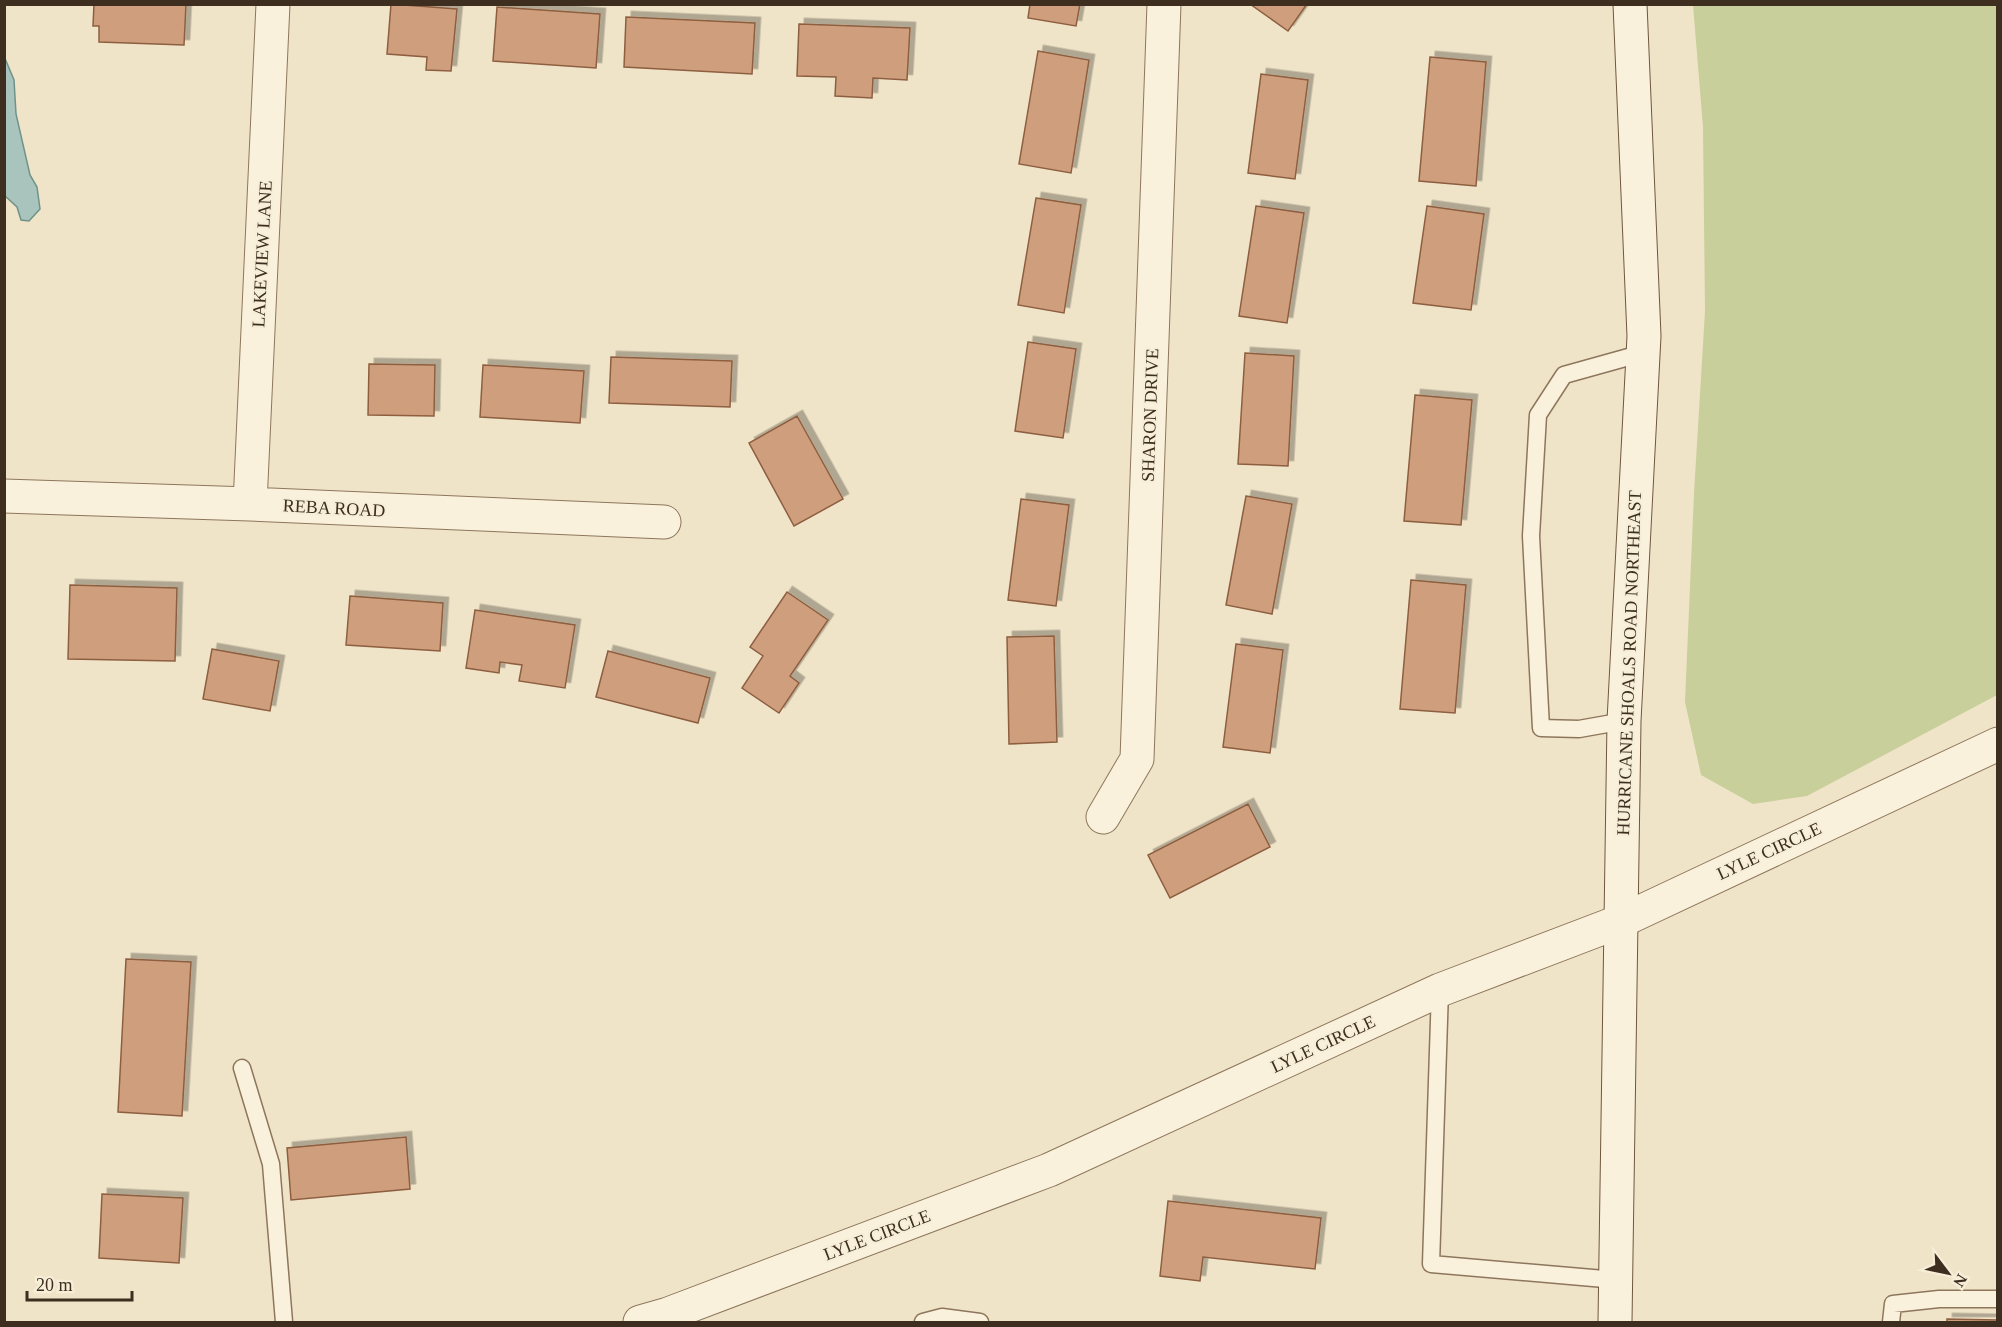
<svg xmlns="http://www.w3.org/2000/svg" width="2002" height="1327" font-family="'Times New Roman',serif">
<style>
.green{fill:#c9cf9b}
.water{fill:#a9c4bc;stroke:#6f938a;stroke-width:1.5}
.building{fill:#cf9f7d;stroke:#8d5f41;stroke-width:1.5;filter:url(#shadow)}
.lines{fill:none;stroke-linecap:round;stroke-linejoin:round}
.lane-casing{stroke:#8d765c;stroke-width:19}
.street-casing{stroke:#8d765c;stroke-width:35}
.secondary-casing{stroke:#6f573f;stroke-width:35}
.lane{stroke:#faf1dc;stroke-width:16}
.street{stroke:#faf1dc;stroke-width:33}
.secondary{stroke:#faf1dc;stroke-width:33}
.labels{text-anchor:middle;stroke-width:4.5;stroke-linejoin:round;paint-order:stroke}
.street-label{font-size:18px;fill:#3d2e20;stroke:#f7eed8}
</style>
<defs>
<filter id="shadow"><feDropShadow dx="5.5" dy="-5.5" stdDeviation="0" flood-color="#0004"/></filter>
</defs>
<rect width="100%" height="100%" fill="#f0e4c8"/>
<!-- green -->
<path class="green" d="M1693,5H1997V695L1807,796L1753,804L1701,775L1685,702L1694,493L1705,311L1703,127Z"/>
<!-- water -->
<path class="water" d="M4,56L14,80L16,114L30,175L37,187L40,209L29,221L21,220L17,207L5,196Z"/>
<!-- building -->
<path class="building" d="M94,4H186L184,45L99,42V26H93Z
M391,4L457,9L451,71L426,70L427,57L387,54Z
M1030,4H1080L1076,26L1028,18Z
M1250,4H1307L1288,31Z
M497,7L600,14L596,68L493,61Z
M626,17L755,23L752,74L624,67Z
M799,24L910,28L907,80L873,78L872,98L835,96L836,77L797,76Z
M1038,51L1089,60L1071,173L1019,164Z
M1430,57L1486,62L1476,186L1419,181Z
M1261,74L1308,80L1295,179L1248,173Z
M1036,198L1081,205L1064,313L1018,305Z
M1256,206L1304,213L1287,323L1239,316Z
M1427,206L1484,214L1471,310L1413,303Z
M1028,342L1076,349L1063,438L1015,431Z
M1245,353L1294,356L1288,466L1238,464Z
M611,357L732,361L730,407L609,403Z
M369,364L435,365L434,416L368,415Z
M483,365L584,371L580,423L480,417Z
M1415,395L1472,400L1461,525L1404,521Z
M797,416L843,499L794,526L749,443Z
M1246,496L1292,504L1272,614L1226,605Z
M1021,499L1069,505L1056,606L1008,600Z
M1411,580L1466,585L1455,713L1400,709Z
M70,585L177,588L175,661L68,659Z
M787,592L828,620L790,676L799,683L779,713L742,688L763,656L750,647Z
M350,596L443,603L440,651L346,645Z
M475,610L575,625L565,688L519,681L522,665L500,662L499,673L466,668Z
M1054,636L1057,742L1009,744L1007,637Z
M1236,644L1283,650L1270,753L1223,747Z
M212,649L279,661L270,711L203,699Z
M608,651L710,678L698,723L596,697Z
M1248,804L1270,847L1170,898L1148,855Z
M126,959L191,962L182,1116L118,1112Z
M406,1137L410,1189L291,1200L287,1148Z
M102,1194L183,1198L179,1263L99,1258Z
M1168,1201L1321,1218L1315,1269L1203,1257L1200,1281L1160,1276Z
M1947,1319L1998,1320V1322H1947Z"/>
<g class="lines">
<!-- lane casing -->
<g class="lane-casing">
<path id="lane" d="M1624,721L1579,729L1541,728L1531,536L1538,415L1564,375L1643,353
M1440,990L1431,1264L1616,1280
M242,1068L271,1164L284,1322
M923,1322L942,1317L980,1322
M1891,1322L1893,1304L1939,1299H1998"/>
</g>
<!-- street casing -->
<g class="street-casing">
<path id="street" d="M4,496L250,504L664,522
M250,504L273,4
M1103,817L1137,759L1164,4
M640,1322L668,1314L1049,1170L1440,990L1621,921L1998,744"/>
</g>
<!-- secondary casing -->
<g class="secondary-casing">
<path id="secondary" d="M1615,1322L1624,721L1644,336L1630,4"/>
</g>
<!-- lane -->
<use href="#lane" class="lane"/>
<!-- street -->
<use href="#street" class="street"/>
<!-- secondary -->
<use href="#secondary" class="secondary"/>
</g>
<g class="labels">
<!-- street labels -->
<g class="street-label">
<text transform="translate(262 254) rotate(-87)" y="6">LAKEVIEW LANE</text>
<text transform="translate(1150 415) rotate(-88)" y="6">SHARON DRIVE</text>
<text transform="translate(334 508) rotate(3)" y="6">REBA ROAD</text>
<text transform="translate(1629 663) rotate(-88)" y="6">HURRICANE SHOALS ROAD NORTHEAST</text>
<text transform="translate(1769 851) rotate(-25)" y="6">LYLE CIRCLE</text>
<text transform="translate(1323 1044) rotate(-25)" y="6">LYLE CIRCLE</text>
<text transform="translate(877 1235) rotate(-21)" y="6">LYLE CIRCLE</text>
</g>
</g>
<!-- border -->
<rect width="2002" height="1327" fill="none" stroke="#3d2e20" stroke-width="12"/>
<!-- north arrow -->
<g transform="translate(1948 1273) rotate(122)" stroke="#f7eed8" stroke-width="4.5" paint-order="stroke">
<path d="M0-4.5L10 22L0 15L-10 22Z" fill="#3d2e20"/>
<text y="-9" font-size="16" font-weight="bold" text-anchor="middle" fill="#3d2e20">N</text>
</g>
<!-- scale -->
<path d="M27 1291v9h105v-9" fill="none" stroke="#3d2e20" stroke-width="3"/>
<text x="36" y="1291" font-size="18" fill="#3d2e20" stroke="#f7eed8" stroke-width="4.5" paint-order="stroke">20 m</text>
</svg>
